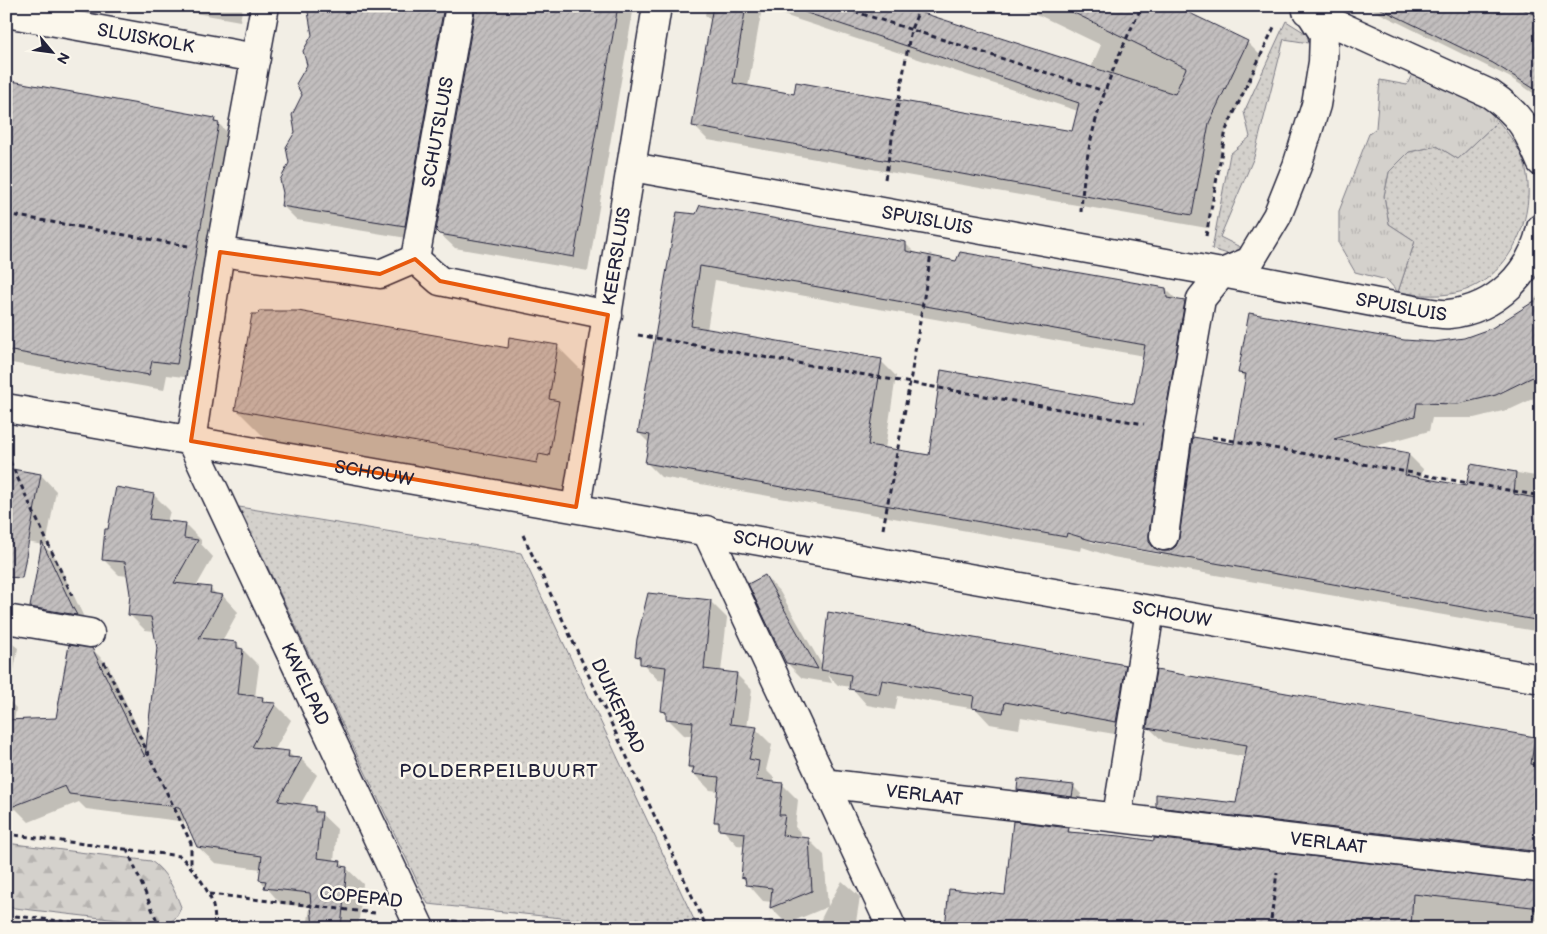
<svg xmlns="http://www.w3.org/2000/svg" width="1547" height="934" font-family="'Balsamiq Sans',sans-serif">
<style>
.grass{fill:url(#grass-dots);stroke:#7b7a84}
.forest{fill:url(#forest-firs);stroke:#7b7a84}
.park{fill:url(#park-tufts);stroke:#7b7a84}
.shadow{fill:#0003;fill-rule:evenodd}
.building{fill:url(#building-hatch);stroke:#22223b;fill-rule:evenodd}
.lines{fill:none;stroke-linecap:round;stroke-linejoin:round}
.street-casing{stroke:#22223b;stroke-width:31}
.path{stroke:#22223b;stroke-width:3;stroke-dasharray:5 4;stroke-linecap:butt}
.street{stroke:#fbf7ec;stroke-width:28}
.marked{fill:#e8590c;fill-opacity:0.2;stroke:#e8590c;stroke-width:4;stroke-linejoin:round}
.labels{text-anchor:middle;stroke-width:5;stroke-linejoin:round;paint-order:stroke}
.street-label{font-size:18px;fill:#22223b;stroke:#fbf7ec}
.neighbourhood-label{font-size:19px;letter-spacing:1px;fill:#22223b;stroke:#fbf7ec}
</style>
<defs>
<pattern id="grass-dots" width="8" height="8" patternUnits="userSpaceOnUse" patternTransform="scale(1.25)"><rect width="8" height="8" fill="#d4d1cc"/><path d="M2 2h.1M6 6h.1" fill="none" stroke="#b6b3b0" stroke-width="1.8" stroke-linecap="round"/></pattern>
<pattern id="forest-firs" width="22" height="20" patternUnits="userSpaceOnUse" patternTransform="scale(1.25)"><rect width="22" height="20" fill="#d4d1cc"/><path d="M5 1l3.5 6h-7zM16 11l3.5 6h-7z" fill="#b6b3b0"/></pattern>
<pattern id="park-tufts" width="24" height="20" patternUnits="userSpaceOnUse" patternTransform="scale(1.25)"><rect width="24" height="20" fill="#d4d1cc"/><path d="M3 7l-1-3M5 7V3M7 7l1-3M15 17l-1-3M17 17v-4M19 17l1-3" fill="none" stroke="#b6b3b0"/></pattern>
<pattern id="building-hatch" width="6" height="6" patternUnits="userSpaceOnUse" patternTransform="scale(1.25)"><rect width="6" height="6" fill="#c2bebe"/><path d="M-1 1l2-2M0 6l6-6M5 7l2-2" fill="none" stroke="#a6a3a4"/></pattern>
</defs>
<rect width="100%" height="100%" fill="#f2eee5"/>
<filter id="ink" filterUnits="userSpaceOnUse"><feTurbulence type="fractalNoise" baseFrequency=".02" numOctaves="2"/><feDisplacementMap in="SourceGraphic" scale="10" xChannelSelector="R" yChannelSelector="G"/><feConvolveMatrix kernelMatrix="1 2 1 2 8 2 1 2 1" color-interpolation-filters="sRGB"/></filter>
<g filter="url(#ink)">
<!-- grass -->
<path class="grass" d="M1286,21L1307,34L1309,43L1284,39L1254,157L1220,237L1242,248L1234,256L1212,249L1230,154L1250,137L1244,112Z
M1498,121C1507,132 1518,146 1523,159C1539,204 1517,266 1473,287C1451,298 1422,296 1398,292L1415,241L1389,224L1384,196L1389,172L1409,152L1437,146L1458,159Z
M239,507L521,553L698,928H657L428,904Z"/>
<!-- forest -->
<path class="forest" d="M6,843L151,861C167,872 174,889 181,907C177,918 174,921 162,925L6,907Z"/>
<!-- park -->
<path class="park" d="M1412,74L1479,102L1498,121L1458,159L1437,146L1409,152L1389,172L1384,196L1389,224L1415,241L1398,292L1387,280L1355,272L1339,244V211L1369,134L1376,128L1380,80L1407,85Z"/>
<!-- shadow -->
<path class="shadow" d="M156,6H243L240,21Z
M316,6H469L419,240L297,220L282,205L304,95Z
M476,6H634L588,271L455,248L437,231Z
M707,6H898L1091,68L1101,45L1020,6H1172L1247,42L1262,57L1223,138L1207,228L708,140L693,125L712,21L705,15ZM762,8L1078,111L1073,132L748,87Z
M1365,6H1541V98L1509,77Z
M6,82L214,119L229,134L192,378L167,375L164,390L6,362Z
M678,213L905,243L916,254L957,263L1166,289L1178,301L1184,303L1199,317L1177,443L1163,552H1170L1177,547L1235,446L1246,380L1240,373L1414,343L1464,340L1502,325L1534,300L1541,292V395L1511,409L1474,418H1432L1429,431L1372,447L1408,454L1423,469L1421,479L1467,487L1472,465L1541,477V632L1113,557L1082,547L1081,551L661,477L646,462L649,443L639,433ZM715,280L1144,356L1135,405L930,457L885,449L896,376L881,361L707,330ZM1091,540L1160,552L1163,555L1090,542Z
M558,347L594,383L574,499L273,446L236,409L509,350Z
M41,475L56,491L46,546L43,545L56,558L89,628L46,621L32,607L43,545L6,538Z
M154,495L170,511L167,522L185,524L201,540V544L213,557L196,587L210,588L217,595L223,596L238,612L222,641L236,643L259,666L255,697L262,698L269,704L276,705L291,720L274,751L289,753L295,759H301L317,775L300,805L314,807L337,829L334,861L340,862L363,884L358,928H307L310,907L281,904L260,880L261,869L215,863L198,847L187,822L86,809L79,802L29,822L16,809L6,814V698L16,708L14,721L57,719L92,649L108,665L147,747L158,648L155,631L145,630L129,614L132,594L129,576L119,575L103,559Z
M765,576L780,592L823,667L1125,666L1141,682L1132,737L1021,718L1019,729L990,724L976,709L898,696L895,710L867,705L851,687L838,685L828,675L832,683L802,678L787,663Z
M710,601L727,618L721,672L736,674L752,690L747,728L756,729L772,745L766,770L774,778V783L782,784L798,800L795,827L801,833L800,838L808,839L824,855L828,906L842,881L860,897L855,928H768L769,920L785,922L771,908L772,902L763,901L742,877L745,846L737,845L715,821L718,791L710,790L694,774V771L689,766L692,736L684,735L668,719L663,711L666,681L658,680L636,656ZM827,907L817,927L814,925L791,922Z
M6,639L18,648L12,681L6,680Z
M1148,727L1535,738L1541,744V865L1172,821L1157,806L1237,805L1246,757L1164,742Z
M1073,786L1081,794L1080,804L1026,798L1018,790Z
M1068,829L1072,833L1155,843L1541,884V928H946L1006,897Z"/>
<!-- building -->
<path class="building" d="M307,6H444L405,226L281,206L283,193L280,180L289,163L286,147L295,132L292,115L302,95L296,84L307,65L303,51L312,35Z
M478,6H618L574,257L439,234L436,231L475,11L478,12Z
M713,6H746L733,83L794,94L796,82L1072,131L1079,103L804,12L805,6H901L1175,94L1186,68L1060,6H1175L1248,41L1209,123L1192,215L692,126Z
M1375,6H1517L1541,18V93L1493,63Z
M6,80L215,118L214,122L219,123L177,364L152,361L149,375L6,350Z
M700,205L906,242V251L956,261L960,252L1166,288L1167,298L1185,301L1163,427L1149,534V542L1154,548L1162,551H1170L1176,546L1179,538L1193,437L1234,444L1246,374L1238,373L1249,313L1404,340L1434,342L1464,338L1492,328L1541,297V373L1496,395L1458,404L1417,403L1415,416L1334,439L1409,453L1405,475L1466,486L1471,464L1516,472L1514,494L1541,499V621L1097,542L1067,533L1066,537L645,463L650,435L638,433L677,212L696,214ZM700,266L1145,345L1134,404L941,370L929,455L868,445L882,359L691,326Z
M259,311H298L508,348L509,337L558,345L549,399L559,401L549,456L539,454L537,463L235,410L252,314H258Z
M6,468L41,474L22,578L6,577Z
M116,487L154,494L149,519L186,523L184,538L198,540L174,583L211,587L210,593L223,595L199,638L237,642V648L243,649L238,694L263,697L262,702L276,703L252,747L289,751L288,757L302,758L278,801L315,806V812H322L317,858L341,861L340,866L347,867L341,928H313L310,893L264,888L266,881L259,880L262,856L197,847L179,807L69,794L65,786L6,809V720L56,718L69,645L92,648L145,757L157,648L151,617L128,615L130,594L125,562L102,560L105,529H108Z
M42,542L73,608L77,615L30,607Z
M765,575L818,669L786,663L748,584Z
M648,593L711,600L704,669L737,673L730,724L757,727L749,759L759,761L756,780L783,783L779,815H785L782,835L809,838L812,891L770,908L772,888L746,885L745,878L741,877L745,833L719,830V822H714L719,777L692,774L694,767H688L693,722L666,719V712L661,711L666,667L640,664V657L635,656L637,639Z
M828,612L1126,665L1116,722L1005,702L1003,713L972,708L974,696L882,680L879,694L849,689L851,675L821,670Z
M1156,670L1535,737L1531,764L1541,766V852L1156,807V794L1236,803L1247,745L1147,728Z
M1018,779L1074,785L1072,797L1017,790Z
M1013,821L1069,828L1068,832L1120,836L1154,841V838L1541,883V908L1413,894L1411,928H945L949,889L1005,895Z"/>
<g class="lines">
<!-- street casing -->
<g class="street-casing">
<g id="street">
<path id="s1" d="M265,6L220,252L191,441L420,928"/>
<path d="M1307,11L1490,94C1521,115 1527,129 1541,162"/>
<path id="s2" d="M6,13L256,58"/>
<path id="s3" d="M632,167L1222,273L1419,311C1428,312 1440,315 1449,314C1496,309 1532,273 1541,228"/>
<path d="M220,252L380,274L415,259L440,281L608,315"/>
<path id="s4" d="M415,259L460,6"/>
<path id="s5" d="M6,408L1541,679"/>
<path id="s6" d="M576,507L657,6"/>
<path d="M706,530L892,928"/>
<path d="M1164,536L1178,430L1201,299L1222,273L1250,261L1277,216L1297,166L1316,105L1323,62L1324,34L1306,6"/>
<path d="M6,619L90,633"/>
<path id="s7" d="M823,783L1540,868"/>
<path d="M1117,816L1150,611"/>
</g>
</g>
<!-- path -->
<path class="path" d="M837,6L1104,91
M885,179L911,29L921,6
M1081,212C1085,134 1108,75 1142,6
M6,214L188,246
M1206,236L1226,130L1275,25
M638,335L1144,424
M1212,437L1541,496
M6,453L72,595
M883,529L910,382L931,254
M523,535L707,928
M104,662L191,843V866
M6,834L180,856C198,873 219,901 214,928
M127,849L160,928
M209,894L375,913
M6,915L122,928
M453,921L511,928
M1270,928L1277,872
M1532,928L1536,901"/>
<!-- street -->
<use href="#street" class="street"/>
</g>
</g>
<!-- marked area -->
<path class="marked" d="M220,252L380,274L415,259L440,281L608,315L576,507L191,441Z"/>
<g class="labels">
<!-- street labels -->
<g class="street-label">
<text dy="6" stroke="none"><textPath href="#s2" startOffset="142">SLUISKOLK</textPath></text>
<text dy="6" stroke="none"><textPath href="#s4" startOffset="129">SCHUTSLUIS</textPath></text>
<text dy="6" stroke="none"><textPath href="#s3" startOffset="300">SPUISLUIS</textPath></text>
<text dy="6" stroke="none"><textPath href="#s6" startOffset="254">KEERSLUIS</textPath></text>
<text dy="6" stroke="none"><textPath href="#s3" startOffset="782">SPUISLUIS</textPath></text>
<text dy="6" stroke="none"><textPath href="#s5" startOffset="374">SCHOUW</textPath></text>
<text dy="6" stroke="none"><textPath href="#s5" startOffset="779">SCHOUW</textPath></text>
<text dy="6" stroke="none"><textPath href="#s5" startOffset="1184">SCHOUW</textPath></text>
<text dy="6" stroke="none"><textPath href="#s1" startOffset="710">KAVELPAD</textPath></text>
<text transform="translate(618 706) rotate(65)" y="6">DUIKERPAD</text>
<text dy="6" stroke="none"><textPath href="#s7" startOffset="102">VERLAAT</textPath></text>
<text dy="6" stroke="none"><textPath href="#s7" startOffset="509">VERLAAT</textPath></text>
<text transform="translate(361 897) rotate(6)" y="6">COPEPAD</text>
</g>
<!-- neighbourhood labels -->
<g class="neighbourhood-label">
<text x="499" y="777">POLDERPEILBUURT</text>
</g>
</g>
<!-- margin -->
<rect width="1547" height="934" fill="none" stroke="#fbf7ec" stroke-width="25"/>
<rect x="12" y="12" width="1522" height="909" fill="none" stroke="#22223b" stroke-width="2" filter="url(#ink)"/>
<!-- north arrow -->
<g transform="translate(52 52) rotate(119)" stroke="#fbf7ec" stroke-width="4" paint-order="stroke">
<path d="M0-4L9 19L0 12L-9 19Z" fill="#22223b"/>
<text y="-8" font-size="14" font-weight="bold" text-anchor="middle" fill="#22223b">N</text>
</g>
</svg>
